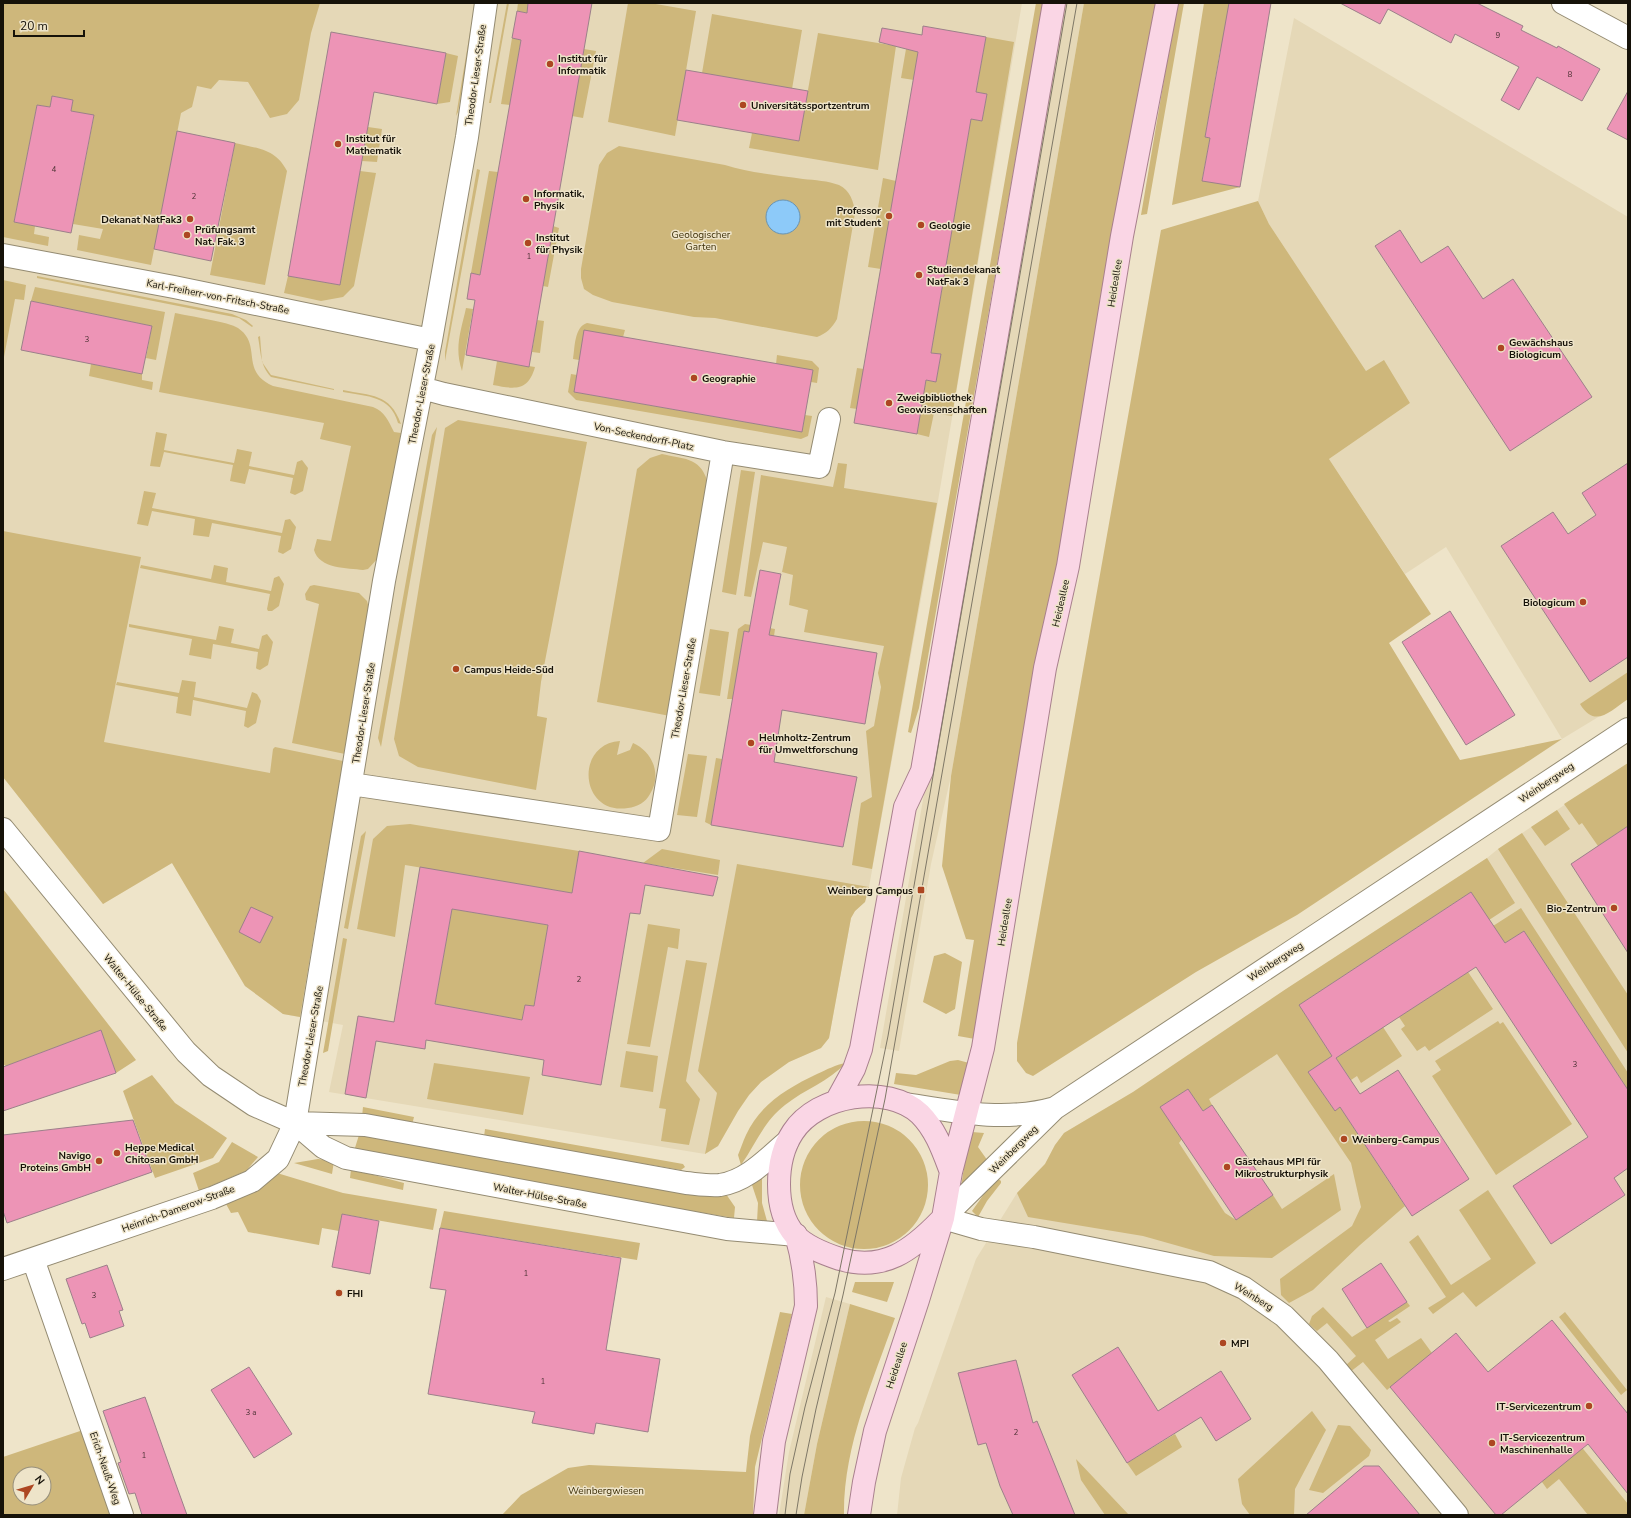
<svg xmlns="http://www.w3.org/2000/svg" width="1631" height="1518" font-family="'Nunito Sans',sans-serif">
<style>
.built{fill:#e5d8b7}
.green{fill:#ceb77b;fill-rule:evenodd}
.water{fill:#8dcaf9;stroke:#6993b1}
.building{fill:#ed94b6;stroke:#9c808a;fill-rule:evenodd}
.lines{fill:none;stroke-linecap:round;stroke-linejoin:round}
.minor-casing{stroke:#948b72;stroke-width:24}
.major-casing{stroke:#a8808d;stroke-width:24}
.minor{stroke:#fff;stroke-width:22}
.major{stroke:#fad6e5;stroke-width:22}
.tram{stroke:#7e7766;stroke-width:1}
.poi-dot{fill:#ad4621;stroke:#eee4c9;stroke-width:1.5}
.labels{text-anchor:middle;stroke-width:3;stroke-linejoin:round;paint-order:stroke}
.number-label{font-size:8px;fill:#4c3234}
.poi-label{font-size:10px;font-weight:bold;fill:#161209;stroke:#eee4c9;text-anchor:start}
.street-label{font-size:10px;fill:#161209;stroke:#eee4c9}
.park-label{font-size:10px;fill:#3f310a;stroke:#eee4c9}
</style>
<rect width="100%" height="100%" fill="#eee4c9"/>
<!-- built -->
<path class="built" d="M3,3H1022L928,560L869,887L865,902L855,911L851,918L829,1038L821,1048L789,1062L761,1082L749,1095L738,1111L718,1146L705,1154L329,1092L343,1025L283,1014L245,986L172,863L103,904L3,777Z
M1061,3H1084L951,776L931,864L899,1051L880,1048Z
M1294,18L1628,217V699L1562,739L1446,547L1405,574L1329,459L1410,403L1366,371L1269,224L1258,201Z
M1628,763V1515H897L901,1478L915,1428L918,1423L976,1259L1017,1193L1045,1164L1055,1145L1064,1133L1133,1092L1286,989L1487,858L1498,849Z
M826,1297L850,1304L817,1444L804,1515H779L789,1452Z"/>
<!-- green -->
<path class="green" d="M3,3H320L311,33L299,100L287,114L270,118L248,82L219,80L211,89L197,86L192,107L181,113L151,265L77,250L79,235L100,239L103,229L73,224L94,116L71,111L73,100L52,96L50,107L37,105L14,222L35,226L34,234L49,237L48,246L3,237Z
M507,3H509L491,103H489Z
M518,3H528L527,13L517,11Z
M628,3H650L696,11L675,136L608,122Z
M1036,3H1043L919,708L911,733L908,732Z
M1084,3H1158L975,1039L958,1036L974,940L966,939L942,866L951,776Z
M1177,3H1184L1147,214L1141,215Z
M1204,3H1229L1224,51H1220L1205,137L1210,138L1202,180L1240,187L1172,205Z
M712,14L802,30L792,89L702,73Z
M471,26L473,27L458,112L456,116Z
M818,33L896,46L878,170L749,148L752,133L799,141Z
M986,37L1014,42L952,416L934,413L929,437L917,434L926,380L936,382L941,354L931,353L971,119L982,121L987,94L976,92Z
M512,38L521,40L510,105L501,104Z
M584,49L596,51L583,118L572,116Z
M906,49L918,51L914,80L901,78Z
M446,53L458,56L450,102L437,104Z
M368,127L382,129L377,162L362,161Z
M235,143C258,149 275,148 287,171L265,285L210,275Z
M619,146L725,165C750,173 777,175 803,179C815,180 828,181 839,185C850,190 854,202 855,213L837,319C832,328 827,333 817,337L715,318L694,317L612,302L593,295L584,289L581,278V269L599,165L607,153Z
M477,169L480,170L445,361V352Z
M360,171L376,173L354,286L343,297L321,301L284,293L288,276L340,285Z
M489,171L498,172L480,275L471,273Z
M883,178L896,181L881,269L868,267Z
M1258,201L1269,224L1366,371L1384,360L1410,403L1329,459L1431,614L1389,643L1460,760L1562,739L1297,915L1196,972L1033,1076L1026,1073L1017,1061V1043L1161,230Z
M553,226L559,228L548,287L543,286Z
M37,276L232,314L246,320L253,326L252,327L239,318L37,278Z
M3,280L26,285L24,300L15,299L4,357Z
M35,287L165,312L156,360L146,358L152,326L31,301Z
M466,308L473,309L462,371C454,347 461,331 466,308Z
M175,313C188,316 230,322 238,328C263,345 239,371 273,386L373,407C385,412 388,420 394,432L401,433L379,557L368,569L363,570C348,568 319,569 314,550L317,539L331,541L351,446L320,439L324,423L159,392Z
M537,320L544,321L540,353L532,352Z
M587,323L625,330L623,337L579,360L573,359C575,348 574,327 587,323Z
M260,336L262,362L271,375L334,389V390L271,377C260,365 261,353 258,337Z
M777,355L812,361L819,368L817,383L811,382L776,364Z
M497,361L535,367C528,392 514,389 493,385Z
M91,364L142,374V380L153,382L152,390L89,376Z
M857,368L864,369L857,409L850,408Z
M571,374L577,375L574,392L802,432L805,415L812,416L808,436L801,439L576,400L568,392Z
M343,390C371,396 390,393 401,424L398,423C390,395 368,397 343,392Z
M458,420L587,442L541,682L537,716L547,718L536,790L418,767L399,756L394,739L445,428Z
M437,427L381,747L378,738L432,435Z
M156,432L167,434L164,450L234,463L237,449L252,452L249,466L294,475L297,462L302,460L308,468L303,491L295,495L290,493L293,478L249,469L245,484L230,481L233,465L164,452L160,467L150,466Z
M662,454C688,460 701,457 709,486L670,716L597,702L637,469L650,458Z
M838,463L847,464L844,488L937,503L872,869L852,865L861,803L872,797L866,731L874,726L881,687L878,673L884,646L804,632L808,610L789,605L793,575L782,572L787,547L763,542L751,597L744,596L761,475L833,487Z
M741,470L755,472L736,595L722,592Z
M144,491L156,493L152,508L282,533L285,520L290,519L296,527L291,549L283,554L278,552L281,536L212,523L209,537L193,535L195,519L152,511L148,526L137,524Z
M3,531L141,557L104,742L270,773L273,749L275,747L343,761L300,1017L283,1014L245,986L172,863L103,904L3,777Z
M141,565L211,579L214,565L228,568L226,582L271,591L274,578L279,576L284,584L279,606L272,611H268L267,609L270,594L140,568Z
M314,585L359,593L367,601L370,612L345,754L292,743L319,604L306,600L305,594L310,586Z
M129,624L216,640L219,626L234,629L231,643L259,649L262,636L267,634L273,642L268,665L260,670L257,669L256,668L258,652L213,644L211,659L189,655L192,639L129,627Z
M745,624L775,629L774,636L744,631L733,699H727L738,629Z
M710,629L729,632L720,696L699,693Z
M1628,672V699C1610,711 1595,729 1580,704Z
M182,680L196,682L194,697L247,708L252,692L257,694L261,701L256,723L248,728L244,726L246,711L193,700L191,716L176,713L178,697L116,685L117,682L179,693Z
M620,741L617,755L630,750L633,743C653,752 662,775 650,794C646,802 637,807 628,808C580,816 574,744 620,741Z
M688,754L707,756L697,817L677,815Z
M716,758L722,759L711,825L705,822Z
M1628,763V826L1598,846L1582,823L1579,825L1564,804Z
M1557,810L1570,829L1545,846L1531,827Z
M410,824L579,851L572,893L405,865L395,937L357,929L373,839L387,826Z
M366,831L348,929L344,928L361,836Z
M1522,833L1628,995V1053L1498,849Z
M662,849L720,860L718,875L643,863Z
M1487,858L1515,903L1489,920L1471,892L1299,1005L1332,1056L1308,1072L1335,1111L1340,1107L1405,1206L1360,1245L1313,1290L1289,1303L1281,1295L1280,1279L1352,1226L1361,1207L1351,1163L1277,1054L1209,1099L1212,1105L1203,1111L1188,1089L1160,1107L1182,1139L1179,1143L1225,1213L1236,1220L1273,1195L1282,1209L1334,1174L1341,1210L1272,1258L1214,1256L1143,1236L1028,1217L1017,1193L1045,1164L1055,1145L1064,1133L1133,1092L1286,989Z
M737,864L869,887L865,902L855,911L851,918L829,1038L821,1048L789,1062L761,1082L749,1095L738,1111L718,1146L705,1154L717,1093L698,1071Z
M3,889L136,1060L116,1073L101,1030L6,1066L3,1064Z
M1521,908L1628,1073V1090L1524,931L1505,943L1493,926Z
M452,909L548,925L534,1006L525,1005L522,1020L435,1004Z
M648,924L680,929L678,949L668,947L650,1047L627,1044Z
M343,938L347,939L328,1051L323,1053Z
M945,953L962,962L955,1009L946,1014L923,1002L934,956Z
M686,960L707,963L686,1081L700,1099L689,1145L661,1141L666,1109L659,1108Z
M1468,972L1493,1009L1429,1051L1425,1046L1417,1051L1401,1029L1405,1026L1399,1017Z
M1498,1021L1500,1024L1503,1022L1572,1124L1496,1175L1432,1076L1441,1070L1435,1061Z
M1383,1027L1402,1056L1361,1083L1357,1076L1351,1080L1336,1058Z
M626,1051L658,1056L653,1092L620,1087Z
M958,1060L969,1063L961,1095L894,1084L896,1073L916,1075L950,1061Z
M434,1063L530,1077L523,1115L427,1099Z
M846,1063C828,1082 805,1089 785,1105C764,1121 756,1144 741,1165L738,1155C741,1148 743,1141 746,1135C761,1103 788,1088 817,1074C828,1069 835,1065 846,1063Z
M152,1075L175,1103L227,1138L213,1158L155,1178L123,1091Z
M363,1107L414,1117L412,1125L362,1117Z
M800 1185a64 64 0 1 1 128 0a64 64 0 1 1-128 0Z
M485,1129L683,1164L685,1167L681,1170L484,1137Z
M972,1132L984,1133L978,1147L990,1164L961,1187L969,1135Z
M359,1135L726,1194L735,1207L734,1218L390,1161L354,1151Z
M232,1142L258,1157L246,1171L199,1191L193,1173L219,1162Z
M318,1159L334,1161L332,1174L294,1163Z
M351,1169L404,1183L403,1190L350,1178Z
M277,1173L343,1193L437,1209L433,1230L342,1214L339,1231L322,1228L319,1245L248,1232L238,1212L231,1213L226,1204Z
M761,1176L762,1177V1203L767,1221L765,1223L757,1222L758,1203L752,1185Z
M996,1177L1001,1181V1183L987,1201L978,1217L972,1211Z
M1488,1190L1536,1263L1476,1307L1463,1292L1433,1314L1428,1308L1446,1297L1409,1242L1418,1235L1451,1285L1491,1259L1459,1210Z
M444,1211L640,1243L637,1260L440,1228Z
M855,1282H894L887,1302L852,1292Z
M1407,1302L1410,1306L1388,1321L1390,1322L1397,1318L1401,1322L1375,1340L1388,1359L1421,1338L1432,1353L1387,1390L1363,1362L1350,1372L1345,1366L1356,1356L1327,1323L1317,1331L1309,1324L1312,1316L1323,1307L1352,1337Z
M850,1304L895,1318C873,1381 843,1447 844,1515H804L817,1444Z
M780,1312L792,1314L755,1467L753,1515H502L521,1495L568,1468L589,1465L746,1472L750,1436Z
M1565,1312L1627,1390L1621,1395L1559,1317Z
M1549,1407L1628,1504V1515H1588L1559,1479L1547,1489L1542,1482Z
M1312,1411L1326,1430L1295,1489L1294,1515H1250L1242,1504L1238,1479Z
M1338,1425L1350,1426L1371,1450L1369,1456L1323,1493L1309,1490Z
M86,1429L116,1515H3V1457ZM20,1474H44V1498H20Z
M1175,1434L1182,1447L1136,1476L1127,1463Z
M1076,1459L1129,1515H1105L1081,1480Z"/>
<!-- water -->
<path class="water" d="M766 217a17 17 0 1 1 34 0a17 17 0 1 1-34 0Z"/>
<!-- building -->
<path class="building" d="M528,3H592L529,367L466,355L475,300L467,299L471,273L480,275L521,40L512,38L517,11L527,13Z
M1229,3H1271L1240,187L1202,181L1210,138L1205,137Z
M1340,3H1477L1523,26L1521,30L1557,48L1558,46L1600,69L1582,101L1537,77L1519,110L1501,100L1519,67L1455,34L1451,43L1388,9L1380,24Z
M923,26L986,37L976,92L987,94L982,121L971,119L931,353L941,354L936,382L926,380L917,434L854,423L918,52L879,42L882,28L922,35Z
M331,32L446,53L437,104L374,92L340,285L288,276Z
M686,70L808,91L799,141L677,120Z
M1628,91V140L1607,129Z
M52,96L73,100L71,111L94,115L71,233L14,222L37,105L50,107Z
M177,131L235,143L211,261L154,249Z
M1400,230L1421,263L1448,246L1483,299L1513,279L1592,397L1510,451L1375,246Z
M31,301L152,326L142,374L21,350Z
M584,330L813,370L802,432L574,392Z
M1628,463V657L1590,682L1501,546L1553,512L1568,534L1596,515L1582,493Z
M760,570L781,574L769,635L877,653L865,724L782,710L774,762L857,777L843,847L711,825L744,631L749,632Z
M1450,611L1515,715L1466,745L1402,642Z
M1628,826V953L1571,864Z
M579,851L718,877L713,896L645,885L640,914L630,913L601,1085L542,1075L544,1060L426,1040L425,1049L376,1041L366,1098L345,1094L358,1016L394,1022L420,867L572,893ZM452,909L548,925L534,1006L525,1005L522,1020L435,1004Z
M1471,892L1505,943L1524,931L1628,1090V1168L1614,1178L1625,1195L1551,1244L1513,1186L1588,1137L1476,967L1336,1058L1360,1094L1398,1070L1469,1179L1412,1216L1340,1107L1335,1111L1308,1072L1332,1056L1299,1005Z
M251,907L273,917L260,943L239,932Z
M101,1030L116,1073L3,1111V1067Z
M1188,1089L1203,1111L1212,1105L1273,1195L1236,1220L1160,1107Z
M133,1120L152,1172L7,1223L3,1211V1135Z
M342,1214L379,1221L370,1274L332,1267Z
M440,1228L621,1258L606,1350L660,1359L648,1432L596,1423L594,1434L532,1423L535,1412L428,1394L446,1290L430,1288Z
M1381,1263L1407,1302L1367,1328L1342,1289Z
M107,1265L123,1310L119,1311L124,1326L90,1338L85,1323L82,1324L66,1279Z
M1552,1320L1628,1414V1494L1588,1444L1501,1515H1496L1390,1387L1456,1333L1488,1372Z
M1118,1347L1158,1411L1221,1371L1251,1419L1216,1441L1201,1417L1127,1463L1072,1375Z
M1016,1360L1033,1423L1037,1421L1075,1515H1013L1000,1486L986,1443L978,1445L958,1373Z
M249,1367L292,1434L254,1458L211,1390Z
M145,1397L174,1479L187,1515H142L135,1493L129,1494L118,1463L121,1462L103,1411Z
M1364,1466H1379L1420,1515H1306Z"/>
<g class="lines">
<!-- minor casing -->
<g class="minor-casing">
<path id="minor" d="M1563,3L1628,38
M3,255L174,287L431,340
M422,388L444,394L723,452L819,467L829,419
M351,784L659,830L723,452
M3,829L186,1052L211,1076L254,1105L295,1123L365,1125L686,1183C697,1184 709,1186 720,1185C747,1181 767,1159 787,1142
M906,1104C957,1112 1005,1122 1055,1108
M295,1123L323,1147L346,1158L727,1229L796,1235
M943,1218L1055,1108L1628,729
M943,1218L981,1229L1034,1237L1209,1272L1244,1288L1284,1316L1328,1360L1457,1515
M33,1259L122,1515
M3,1269L212,1198L252,1181L278,1159L295,1123L384,581L431,340L467,137L486,3"/>
</g>
<!-- major casing -->
<g class="major-casing">
<path id="major" d="M837,1100L854,1069L861,1049L905,807L922,771L1054,3
M941,1220C912,1250 884,1272 840,1259C825,1254 806,1247 795,1235C773,1210 775,1159 793,1132C817,1095 887,1083 920,1114C936,1130 943,1151 951,1172
M765,1515L774,1441L806,1306C806,1281 803,1259 796,1235
M859,1515L864,1482L875,1431L918,1300L943,1218L951,1172L983,1048L1045,668L1068,566L1122,236L1167,3"/>
</g>
<!-- minor -->
<use href="#minor" class="minor"/>
<!-- major -->
<use href="#major" class="major"/>
<!-- tram -->
<path class="tram" d="M785,1515L790,1474L805,1407L835,1293L888,1036L1067,3
M796,1515L802,1477L816,1409L843,1295L885,1099L1077,3"/>
</g>
<!-- markers -->
<g class="poi-dot">
<circle cx="550" cy="64" r="4"/>
<circle cx="743" cy="105" r="4"/>
<circle cx="338" cy="144" r="4"/>
<circle cx="526" cy="199" r="4"/>
<circle cx="889" cy="216" r="4"/>
<circle cx="190" cy="219" r="4"/>
<circle cx="921" cy="225" r="4"/>
<circle cx="187" cy="235" r="4"/>
<circle cx="528" cy="243" r="4"/>
<circle cx="919" cy="275" r="4"/>
<circle cx="1501" cy="348" r="4"/>
<circle cx="694" cy="378" r="4"/>
<circle cx="889" cy="403" r="4"/>
<circle cx="1583" cy="602" r="4"/>
<circle cx="456" cy="669" r="4"/>
<circle cx="751" cy="743" r="4"/>
<rect x="917" y="886" width="8" height="8" rx="2"/>
<circle cx="1614" cy="908" r="4"/>
<circle cx="1344" cy="1139" r="4"/>
<circle cx="117" cy="1153" r="4"/>
<circle cx="99" cy="1161" r="4"/>
<circle cx="1227" cy="1167" r="4"/>
<circle cx="339" cy="1293" r="4"/>
<circle cx="1223" cy="1343" r="4"/>
<circle cx="1589" cy="1406" r="4"/>
<circle cx="1492" cy="1443" r="4"/>
</g>
<g class="labels">
<!-- number labels -->
<g class="number-label">
<text x="1498" y="38">9</text>
<text x="1570" y="77">8</text>
<text x="54" y="172">4</text>
<text x="194" y="199">2</text>
<text x="529" y="259">1</text>
<text x="87" y="342">3</text>
<text x="579" y="982">2</text>
<text x="1575" y="1067">3</text>
<text x="526" y="1276">1</text>
<text x="94" y="1298">3</text>
<text x="543" y="1384">1</text>
<text x="251" y="1415">3 a</text>
<text x="1016" y="1435">2</text>
<text x="144" y="1458">1</text>
</g>
<!-- poi labels -->
<g class="poi-label">
<text x="558" y="62">Institut für<tspan x="558" dy="12">Informatik</tspan></text>
<text x="751" y="109">Universitätssportzentrum</text>
<text x="346" y="142">Institut für<tspan x="346" dy="12">Mathematik</tspan></text>
<text x="534" y="197">Informatik,<tspan x="534" dy="12">Physik</tspan></text>
<text x="881" y="214" text-anchor="end">Professor<tspan x="881" dy="12">mit Student</tspan></text>
<text x="182" y="223" text-anchor="end">Dekanat NatFak3</text>
<text x="929" y="229">Geologie</text>
<text x="195" y="233">Prüfungsamt<tspan x="195" dy="12">Nat. Fak. 3</tspan></text>
<text x="536" y="241">Institut<tspan x="536" dy="12">für Physik</tspan></text>
<text x="927" y="273">Studiendekanat<tspan x="927" dy="12">NatFak 3</tspan></text>
<text x="1509" y="346">Gewächshaus<tspan x="1509" dy="12">Biologicum</tspan></text>
<text x="702" y="382">Geographie</text>
<text x="897" y="401">Zweigbibliothek<tspan x="897" dy="12">Geowissenschaften</tspan></text>
<text x="1575" y="606" text-anchor="end">Biologicum</text>
<text x="464" y="673">Campus Heide-Süd</text>
<text x="759" y="741">Helmholtz-Zentrum<tspan x="759" dy="12">für Umweltforschung</tspan></text>
<text x="913" y="894" text-anchor="end">Weinberg Campus</text>
<text x="1606" y="912" text-anchor="end">Bio-Zentrum</text>
<text x="1352" y="1143">Weinberg-Campus</text>
<text x="125" y="1151">Heppe Medical<tspan x="125" dy="12">Chitosan GmbH</tspan></text>
<text x="91" y="1159" text-anchor="end">Navigo<tspan x="91" dy="12">Proteins GmbH</tspan></text>
<text x="1235" y="1165">Gästehaus MPI für<tspan x="1235" dy="12">Mikrostrukturphysik</tspan></text>
<text x="347" y="1297">FHI</text>
<text x="1231" y="1347">MPI</text>
<text x="1581" y="1410" text-anchor="end">IT-Servicezentrum</text>
<text x="1500" y="1441">IT-Servicezentrum<tspan x="1500" dy="12">Maschinenhalle</tspan></text>
</g>
<!-- street labels -->
<g class="street-label">
<text transform="translate(475 75) rotate(-82)" y="4">Theodor-Lieser-Straße</text>
<text transform="translate(1114 283) rotate(-81)" y="4">Heideallee</text>
<text transform="translate(218 296) rotate(11)" y="4">Karl-Freiherr-von-Fritsch-Straße</text>
<text transform="translate(421 394) rotate(-79)" y="4">Theodor-Lieser-Straße</text>
<text transform="translate(644 436) rotate(12)" y="4">Von-Seckendorff-Platz</text>
<text transform="translate(1060 603) rotate(-77)" y="4">Heideallee</text>
<text transform="translate(683 688) rotate(-80)" y="4">Theodor-Lieser-Straße</text>
<text transform="translate(363 713) rotate(-81)" y="4">Theodor-Lieser-Straße</text>
<text transform="translate(1546 782) rotate(-34)" y="4">Weinbergweg</text>
<text transform="translate(1004 922) rotate(-81)" y="4">Heideallee</text>
<text transform="translate(1275 961) rotate(-33)" y="4">Weinbergweg</text>
<text transform="translate(136 992) rotate(51)" y="4">Walter-Hülse-Straße</text>
<text transform="translate(310 1036) rotate(-80)" y="4">Theodor-Lieser-Straße</text>
<text transform="translate(1013 1149) rotate(-45)" y="4">Weinbergweg</text>
<text transform="translate(540 1195) rotate(11)" y="4">Walter-Hülse-Straße</text>
<text transform="translate(178 1208) rotate(-20)" y="4">Heinrich-Damerow-Straße</text>
<text transform="translate(1254 1296) rotate(32)" y="4">Weinberg</text>
<text transform="translate(896 1365) rotate(-72)" y="4">Heideallee</text>
<text transform="translate(106 1468) rotate(71)" y="4">Erich-Neuß-Weg</text>
</g>
<!-- park labels -->
<g class="park-label">
<text x="701" y="238">Geologischer<tspan x="701" dy="12">Garten</tspan></text>
<text x="606" y="1494">Weinbergwiesen</text>
</g>
</g>
<!-- border -->
<rect width="1631" height="1518" fill="none" stroke="#161209" stroke-width="8"/>
<!-- north arrow -->
<g transform="translate(32 1486) rotate(52)"><circle r="19" fill="#eee4c9" stroke="#98907c"/>
<path d="M0-3L7 15L0 10L-7 15Z" fill="#ad4621"/>
<text y="-6" font-size="11" font-weight="bold" text-anchor="middle" fill="#161209">N</text>
</g>
<!-- scale -->
<path d="M14 30v6h70v-6" fill="none" stroke="#161209" stroke-width="2"/>
<text x="20" y="30" font-size="12" fill="#161209" stroke="#eee4c9" stroke-width="3" paint-order="stroke">20 m</text>
</svg>
